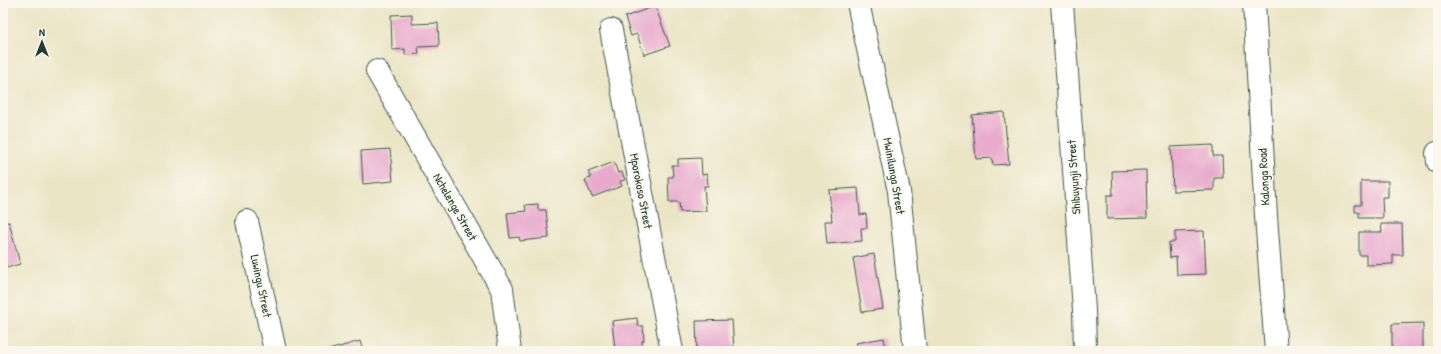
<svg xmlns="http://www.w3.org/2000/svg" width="1441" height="354" font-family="'Patrick Hand',sans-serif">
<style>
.building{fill:#e8a9cd}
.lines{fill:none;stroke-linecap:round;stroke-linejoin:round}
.minor-casing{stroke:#3e564a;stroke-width:24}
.minor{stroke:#fff;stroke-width:22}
.labels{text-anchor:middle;stroke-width:4;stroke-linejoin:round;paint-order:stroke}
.street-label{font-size:12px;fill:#1f3d34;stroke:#fbf7ec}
</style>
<rect width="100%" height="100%" fill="#fbf7ec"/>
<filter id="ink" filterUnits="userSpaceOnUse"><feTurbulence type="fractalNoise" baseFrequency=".025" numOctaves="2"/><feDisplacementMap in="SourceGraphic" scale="8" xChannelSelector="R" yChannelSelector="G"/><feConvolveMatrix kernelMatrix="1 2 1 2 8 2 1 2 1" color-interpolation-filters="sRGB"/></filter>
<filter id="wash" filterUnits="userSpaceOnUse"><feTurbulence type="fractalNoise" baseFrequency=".012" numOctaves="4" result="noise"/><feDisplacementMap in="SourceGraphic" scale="16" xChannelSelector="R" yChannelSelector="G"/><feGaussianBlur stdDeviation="0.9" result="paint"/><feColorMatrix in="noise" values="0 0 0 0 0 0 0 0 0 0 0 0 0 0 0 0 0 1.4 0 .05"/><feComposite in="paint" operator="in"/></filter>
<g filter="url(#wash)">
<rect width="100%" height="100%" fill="#ebe5c6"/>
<g id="blocks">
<!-- building -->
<path class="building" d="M655,6L670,46L644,55L637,34L631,36L625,17Z
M412,14V24L438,23L439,46L418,47L419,54L405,55V49L392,50L391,15Z
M1004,112L1009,164L993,165L992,158L976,159L972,115Z
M1213,145V156H1222L1223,178H1214V190L1173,191L1171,147Z
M390,149L393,181L363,184L361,151Z
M701,158L702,175L707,174L708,186H704L706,211L680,212L679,202H669L668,177H673L672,165H678V159Z
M614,162L618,173L622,172L625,180L620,181L622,186L592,197L585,180L591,178L588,172Z
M1146,170L1147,218L1107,219V195H1113L1112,171Z
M1361,181H1388V197H1382L1383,218H1359V212H1355V205H1361Z
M858,188L860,215L866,214L867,228H861L862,241L827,244L825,221H832L829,190Z
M538,204V210H546L549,238L520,241L519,237L510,238L507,213L526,211L525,205Z
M9,222L20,264L3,269V223Z
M1381,224H1402L1403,255H1393V264L1366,265V255H1359V232H1382Z
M1204,231L1206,274L1177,275L1176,257L1170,258L1169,242H1175V232Z
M874,254L883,309L862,312L853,258Z
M637,318L638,326H643L644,340L642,341V349H647V351H615L612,321Z
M732,320L734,351H697L696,321Z
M1423,323V351H1392V324Z
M884,338L886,350L892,349L893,351H850L849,349L857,348L856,343Z
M360,341L363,351H325Z"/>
</g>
</g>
<g filter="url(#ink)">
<use href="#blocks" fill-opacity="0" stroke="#3e564a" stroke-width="1"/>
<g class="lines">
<!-- minor casing -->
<g class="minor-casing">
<path id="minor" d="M858,3L899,191L915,351
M1062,3L1084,310L1085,351
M1254,3L1266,216L1276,351
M611,30L672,351
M377,71L502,289L510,351
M1437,153L1438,162
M247,221L275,351"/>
</g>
<!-- minor -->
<use href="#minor" class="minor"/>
</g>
</g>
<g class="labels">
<!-- street labels -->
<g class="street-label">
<text transform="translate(894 176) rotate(80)" y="4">Mwinilunga Street</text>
<text transform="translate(1074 177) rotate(-94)" y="4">Shibuyunji Street</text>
<text transform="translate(1264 177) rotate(-93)" y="4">Kalonga Road</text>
<text transform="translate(641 191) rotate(79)" y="4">Mporokoso Street</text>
<text transform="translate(455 207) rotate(60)" y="4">Nchelenge Street</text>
<text transform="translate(261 286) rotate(78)" y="4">Luwingu Street</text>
</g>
</g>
<!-- margin -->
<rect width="1441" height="354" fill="none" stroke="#fbf7ec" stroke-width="16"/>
<!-- north arrow -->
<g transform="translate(42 42)" stroke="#fbf7ec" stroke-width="3" paint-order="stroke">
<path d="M0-3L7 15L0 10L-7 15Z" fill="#1f3d34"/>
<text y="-6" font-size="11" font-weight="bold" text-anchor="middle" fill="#1f3d34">N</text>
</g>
</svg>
